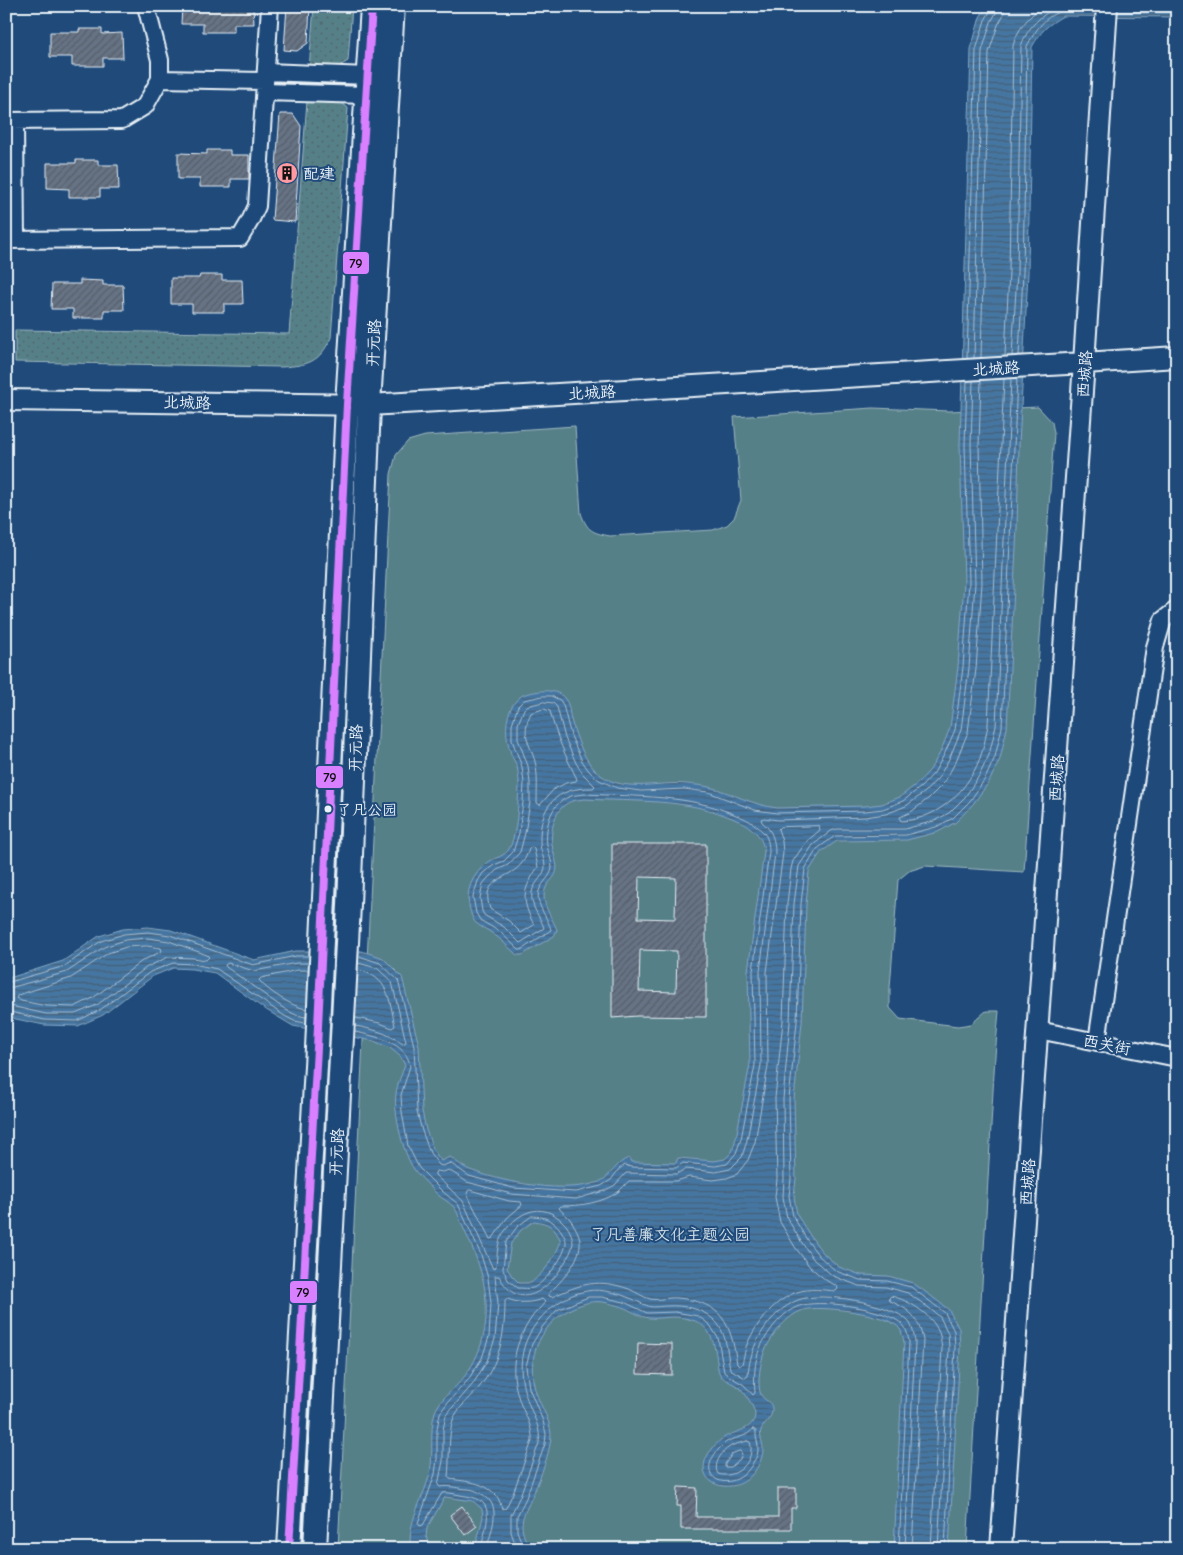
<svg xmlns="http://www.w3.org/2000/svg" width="1183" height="1555" font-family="'Comic Neue','LXGW WenKai TC',sans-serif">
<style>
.green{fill:#568088;stroke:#9fb8c0}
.garden{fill:url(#garden-dots);stroke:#9fb8c0}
.water{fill:url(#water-rules);stroke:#86a7c4;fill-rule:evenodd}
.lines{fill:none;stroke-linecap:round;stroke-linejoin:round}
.shore{stroke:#a7c0d6;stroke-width:1}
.building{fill:url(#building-hatch);stroke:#e8f1f8;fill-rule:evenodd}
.minor-casing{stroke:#e8f1f8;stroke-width:20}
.tertiary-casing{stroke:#e8f1f8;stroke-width:24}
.secondary-casing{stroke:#e8f1f8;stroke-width:26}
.minor{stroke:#1f4a7a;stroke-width:16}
.tertiary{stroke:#1f4a7a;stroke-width:20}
.secondary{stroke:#1f4a7a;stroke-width:22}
.bus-1-casing{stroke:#1f4a7a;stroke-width:11}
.bus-1{stroke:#d880ff;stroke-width:8}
.bus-dot{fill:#e8f1f8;stroke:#1f4a7a;stroke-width:2}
.labels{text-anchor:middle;stroke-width:4;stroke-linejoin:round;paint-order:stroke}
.bus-label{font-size:15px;fill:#e8f1f8;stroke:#1f4a7a;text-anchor:start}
.poi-label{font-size:16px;fill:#e8f1f8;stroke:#1f4a7a;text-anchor:start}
.street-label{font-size:16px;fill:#e8f1f8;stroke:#1f4a7a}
.park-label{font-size:16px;fill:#d2e0e7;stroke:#1f4a7a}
.line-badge{stroke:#1f4a7a;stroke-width:2}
.pale-badge-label{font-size:14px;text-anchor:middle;font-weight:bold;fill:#111}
</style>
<defs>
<pattern id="garden-dots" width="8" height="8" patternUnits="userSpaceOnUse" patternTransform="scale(1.25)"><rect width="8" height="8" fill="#568088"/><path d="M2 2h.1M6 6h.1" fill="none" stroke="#4f676c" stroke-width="1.8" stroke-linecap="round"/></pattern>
<pattern id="water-rules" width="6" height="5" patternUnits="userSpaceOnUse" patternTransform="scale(1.25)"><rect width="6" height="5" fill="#4576a2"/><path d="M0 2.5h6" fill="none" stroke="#465f76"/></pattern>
<pattern id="building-hatch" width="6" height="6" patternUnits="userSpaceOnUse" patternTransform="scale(1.25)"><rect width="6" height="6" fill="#667385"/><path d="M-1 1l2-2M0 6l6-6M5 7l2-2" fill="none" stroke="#565e68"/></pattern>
</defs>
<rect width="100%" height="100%" fill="#1f4a7a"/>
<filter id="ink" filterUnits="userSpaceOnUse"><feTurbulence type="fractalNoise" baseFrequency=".02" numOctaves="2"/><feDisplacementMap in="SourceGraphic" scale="10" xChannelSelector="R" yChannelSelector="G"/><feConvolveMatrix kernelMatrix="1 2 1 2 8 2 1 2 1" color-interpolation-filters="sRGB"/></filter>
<g filter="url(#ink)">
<!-- green -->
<path class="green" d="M1038,407L1052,422L1054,433L1024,872L925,866L909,871L898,880L890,988V1008L900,1019L958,1026L971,1024L986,1011H999L995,1056L967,1549H338L391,474L396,455L408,441L425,436L575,426L581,513C587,531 593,533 610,536L713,530L727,525L734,518L741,500L734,417L873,408L949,411Z"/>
<!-- garden -->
<path class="garden" d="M314,6H352L348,61C335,70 325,68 309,69Z
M307,101L342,103L348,108L331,338C319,363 308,365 282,367L15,362V330L289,334Z"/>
<!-- water -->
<path class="water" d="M987,6H1177V17L1063,16C1046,26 1042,30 1032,47L1028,273L1019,445L1017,527L1007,728L1000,759L989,782L973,804L956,822L938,832L907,840L837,841L821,852L809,871L806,905L802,1022L794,1099L796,1179L794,1196L797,1215L811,1237L823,1253L839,1267L861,1275L888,1276L913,1283L935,1299L949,1310L959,1329L960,1347L949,1549H894L904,1342C903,1338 902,1332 900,1329C889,1313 820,1305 803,1310C786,1316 774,1333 766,1348C761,1358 756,1384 761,1395C764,1401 772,1401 772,1409C773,1418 764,1422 761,1430C759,1437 763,1442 763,1449C763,1463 750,1482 736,1485C713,1491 695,1474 709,1453C713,1448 717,1442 722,1439C732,1431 755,1431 755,1414C754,1407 746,1394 741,1389C735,1383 726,1382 721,1376C718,1372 718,1367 717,1362C715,1345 711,1325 692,1320C686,1318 679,1317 673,1317C665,1317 657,1319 649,1318C640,1317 631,1310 622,1307C616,1305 609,1303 603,1302C595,1301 588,1302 580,1305C547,1316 526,1350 534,1385C538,1406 555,1422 550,1444C547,1461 538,1483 531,1499C527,1509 522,1515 522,1526C522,1534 527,1542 529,1549H475L483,1517L482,1509L473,1501L445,1497L427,1528L426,1537L434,1549H411C406,1522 425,1497 430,1472C434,1452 429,1431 435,1412C439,1401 451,1391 459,1383C479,1361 488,1332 486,1302C485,1275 474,1251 463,1227C460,1221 458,1211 453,1206C449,1202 443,1199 438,1195C431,1188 424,1180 417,1173C404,1159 393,1113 396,1094C397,1084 402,1074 405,1065L400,1056L390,1048L374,1041L293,1026L263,1008L215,973L192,969L173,968L153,976L103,1015L78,1026L44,1025L16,1019L6,1015V979L63,961L99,936L123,929L148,927L171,930L254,960L296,951H361L375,955L383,958L402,977L419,1046L422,1111L426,1130L434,1151L441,1161L450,1157C457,1162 465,1169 473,1171C506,1183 566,1194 599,1182C611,1177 616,1162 629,1158L631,1162L676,1163L678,1158L714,1161L725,1159L732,1152L736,1138L750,1064L748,971L764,852C763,833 748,825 732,818C685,798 635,802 585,799C578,800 572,800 566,804C554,811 550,832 552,845C553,853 557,861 557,868C556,876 552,879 548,884C537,900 552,916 557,930L554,936L522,955H517C509,948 501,939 492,933C487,929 480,927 476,923C471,918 469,906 468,898C468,883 478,869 490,861C497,857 505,856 509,849C515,840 518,812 518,801C519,790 520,778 517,767C515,761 511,756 510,750C504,733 505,709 520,697C524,693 535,692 541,691C550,690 560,692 565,699C570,705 569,713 571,720C577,739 585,765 602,776C627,793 659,781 687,784C694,785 702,785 709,787C733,793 752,805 777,808L865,806L882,804L900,797L918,783L930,770L940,753L950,728L958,667L964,582L960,445L971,49L980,17ZM534,1221C550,1223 554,1227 561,1241C554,1260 546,1270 531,1283H519L512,1276L507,1268L511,1243L521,1230Z"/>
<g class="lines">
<!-- shore -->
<path class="shore" d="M1118,12H1177
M1005,356L1009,272L1013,46C1017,29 1029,16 1043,6
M1012,356L1017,273L1021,46C1028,26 1041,15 1059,6
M1019,356L1023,273L1027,46C1035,31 1046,14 1063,11C1073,10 1085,12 1095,12
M974,358L982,51L991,22L997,11L998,6
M981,358L989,52L998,25L1004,14L1005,6
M967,359L976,50L985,20L991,10V6
M981,380L979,445L982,583L976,669L968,732L956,761L944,783L929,798L911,812L900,817V820L902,821C940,819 971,788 982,752C985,743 986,734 988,725L1004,379
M544,702L553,703L557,707L565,738L576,763L583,774L595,786L593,788C556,787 539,806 540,843C540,850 544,857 545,865C546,875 534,882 532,892C530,908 540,915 544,928L520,943L504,927L484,915L482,911L480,898L483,884L488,878L497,870L508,865L520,852L525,833L530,802V783L528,766L518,739V724L524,709L527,706Z
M544,709L550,711C556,736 566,757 577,779L576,781L566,783L554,789L540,805L537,803C537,790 538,778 536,766C532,745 519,736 531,713Z
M819,826L820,830L806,842L793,861L791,869L787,904L783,1021L775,1098L777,1179L775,1197L780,1222L795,1247L810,1267L827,1281L837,1286L838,1289L836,1291C824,1290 809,1288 797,1292C775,1300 758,1321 748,1342C745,1348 744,1357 742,1364L739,1366L737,1364C731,1323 722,1302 677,1298C668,1297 658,1301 650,1299C643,1297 636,1292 629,1289C598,1278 580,1284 552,1297L549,1296V1293C562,1281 582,1259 580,1240C579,1233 575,1227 572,1222C569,1216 562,1213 559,1208L561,1206C580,1206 602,1203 618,1192C622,1189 625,1184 629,1181H676L689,1177L713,1180L727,1178L737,1174L748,1160L755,1142L768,1066L767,972L783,853L782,841L778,829L780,827Z
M532,847L534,849L538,867C522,891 521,899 534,925L521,933L509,921L490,909C483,887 493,883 510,873C520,868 526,859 529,849Z
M147,946L161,948L162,951L142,961L93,998L74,1007L47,1006L21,1001L16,998L18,995L71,978L108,953L126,947Z
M359,956L380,963L398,980L414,1046L417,1112L422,1131L430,1153L439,1165L443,1166L450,1163L469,1176L513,1188L576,1192L601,1186L611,1180L619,1169L625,1165L631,1167L676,1168L683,1163L715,1166L727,1164L736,1153L741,1139L755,1065L753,971L769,852C769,845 768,836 762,831C756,824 745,818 736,815C688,794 637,797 585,794C577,795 570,795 563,800C549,808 545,831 547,845C548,852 552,860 552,868C551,877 542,882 539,891C535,905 548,917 551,930L521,950H519L500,932L480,920L476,913L473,897L478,881L483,873L494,865L504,861L513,852L519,833L523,802L524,783L522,767L512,740V724L518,706L524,700L543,696H551L560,700L563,705L571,736L582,761L589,771L599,780L617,788L641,791L684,789L708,792L755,810L777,813L865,811L883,809L903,801L921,787L934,773L944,755L955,730L963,667L969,582L965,445L967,381
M6,983L65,966L101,941L124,934L148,932L170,935L253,965L296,956H309
M6,989L67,972L104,947L125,940L148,938L169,941L207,955L209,957L206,960L193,958L168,957L147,967L97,1005L75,1014H46L6,1005
M306,1009C293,1007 267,991 259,980L261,978L298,970H308
M6,1011L45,1020L77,1021L100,1010L150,972L173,963L193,964L217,969L283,1015L294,1021L306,1023
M306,1017L296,1015L286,1010L226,967L225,965L228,963L254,971L297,963H308
M356,1018L380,1023L392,1028L395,1026C389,998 389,977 358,970
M355,1026C373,1029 388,1033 403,1044L406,1042L392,982L377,968L358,963
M355,1032C374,1036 407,1042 410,1066L401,1095L402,1112L408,1146L419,1168L442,1191L458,1204L481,1255L488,1278L491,1303L489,1337L482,1358L468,1380L448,1402L440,1413L437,1429V1459L435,1474L418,1523L420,1526L423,1525L442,1493C450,1492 458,1495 466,1496C499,1500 485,1526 481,1549
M470,1190L509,1201L521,1202L522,1205L507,1218L493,1238L490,1239L467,1194L468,1191Z
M532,1216C546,1216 557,1222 563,1234C564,1236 566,1239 566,1241C567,1254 545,1283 533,1288C529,1289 522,1288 518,1288L508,1280L503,1269L506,1242L517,1227Z
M508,1299C518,1304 532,1303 542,1299L545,1302C541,1308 534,1313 530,1320C512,1348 509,1373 521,1405C526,1417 533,1427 532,1441L513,1493L506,1508L503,1509C500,1505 500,1500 496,1495C482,1481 468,1482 450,1479L448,1477C450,1460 448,1434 453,1420C457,1408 470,1399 477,1390C500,1363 505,1336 505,1301Z
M753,1429L756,1431C755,1438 759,1444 758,1450C758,1454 756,1458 754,1461C736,1499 686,1479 723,1445C729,1438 739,1439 747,1434C749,1433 751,1431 753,1429Z
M747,1441L750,1442C756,1460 737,1480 718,1474C713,1465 720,1454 728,1448C733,1444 741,1443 747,1441Z
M740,1451L742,1454L740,1459L731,1467H725V1464L732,1454Z
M487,1549C490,1532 502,1509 486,1497C479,1492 476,1490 468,1489C459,1489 450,1485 440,1487L438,1485L443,1461V1430L446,1415L473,1384L487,1361L495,1339L498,1303L495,1276H499C517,1310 542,1295 560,1270C565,1262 572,1252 573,1243C573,1236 568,1226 563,1222C541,1199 515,1213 501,1237C497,1245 497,1258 496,1267L493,1269L463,1201L435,1175V1173L436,1171L443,1172L449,1170L467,1182L511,1194L576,1199L604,1191L615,1185L626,1173L676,1174L686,1169L716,1172L730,1169L742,1157L747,1140L761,1065L760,971L775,853C775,840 772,830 762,822L761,819L764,818L778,820L865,817L886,814L906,806L925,792L939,777L950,757L961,730L969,668L975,583L971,445L973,381
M517,1549L511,1532V1515L520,1496L539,1443C541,1429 535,1420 530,1407C521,1386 518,1366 525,1344C536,1313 572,1285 605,1291C612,1292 620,1294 627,1297C634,1299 641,1304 648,1306C653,1308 661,1306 667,1306C683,1305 701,1308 713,1319C727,1331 727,1352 730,1369L745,1378L748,1376C749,1346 769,1312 798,1300C821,1291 891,1303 908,1321C913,1326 914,1336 915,1342L905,1549
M524,1549L517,1531V1516L526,1498L545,1444L546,1434L543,1421L529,1388L526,1366L532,1344L543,1326L557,1310L588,1297H602L624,1302L647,1313L675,1312L698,1316L710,1325L718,1338L724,1372L729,1376L744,1385L753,1395L755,1393C754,1378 754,1362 760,1348C768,1331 784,1309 803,1305C826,1300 886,1308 903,1325C907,1329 908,1337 909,1342L899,1549
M912,1549L923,1340C918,1317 911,1310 890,1301L889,1298L891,1296C909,1300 935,1316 940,1336C941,1339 941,1344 942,1348L931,1549
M938,1549L949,1348L948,1333L940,1317L929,1308L908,1293L886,1287L859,1286L833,1276L814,1260L802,1243L787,1218L783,1197L784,1179L783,1099L790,1022L794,904L799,866L813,845L831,831L837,829H905L934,821L949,813L965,797L979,776L989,755L996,726L1011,379
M945,1549L955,1347L954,1331L945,1313L932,1303L911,1287L887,1281L860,1280L836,1271L819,1256L807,1240L793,1216L789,1196L791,1179L789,1099L797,1022L801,904L805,869L817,849L835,836L906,835L936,827L953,818L970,801L985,779L995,757L1002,727L1017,378"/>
</g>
<!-- building -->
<path class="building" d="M182,6H253L254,24H234V32H203V24H181Z
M287,6H310L308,43L297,51L284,50Z
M79,29H102V34L122,33L123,58H103V66H72V57H50V32H79Z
M280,114H293L301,126L295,222L272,220Z
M207,150H230V155H249V179H231V187H200V179H178V153L207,154Z
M76,160H98V165H118L119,189H100V197H69V189L47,188V163H76Z
M200,275H222V280H242L243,304H224V312H192V304H171V278H199Z
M80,280L103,281V285H123L124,310H104V318H73V309H51L52,284H80Z
M612,844H706V1017L637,1016L612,1018ZM639,877L676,878L675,919L638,918ZM640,950L677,951L676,992L639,991Z
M638,1343L672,1344V1375L637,1374Z
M678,1487L697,1488L696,1517H778V1488H796V1508H791V1529H681V1506H677Z
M462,1506L477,1526L465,1535L450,1515Z"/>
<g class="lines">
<!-- minor casing -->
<g class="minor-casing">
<path id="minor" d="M146,6L160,60V79
M266,72L368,76
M265,92L366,95
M6,121L122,120L145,106L160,79L265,81
M15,121L16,240
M6,240L240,238L250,221L257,206L270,6
M1038,1030L1177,1058
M1097,1042L1155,647L1163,620L1177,609"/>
</g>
<!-- tertiary casing -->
<g class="tertiary-casing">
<path id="tertiary" d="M6,400L369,405L1084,363L1177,357
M1001,1549L1084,363L1107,6"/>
</g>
<!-- secondary casing -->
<g class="secondary-casing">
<path id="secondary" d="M289,1549L317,1048L347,404L372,6
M315,1549L349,905L369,405L393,6"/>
</g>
<!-- minor -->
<use href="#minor" class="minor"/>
<!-- tertiary -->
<use href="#tertiary" class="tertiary"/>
<!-- secondary -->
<use href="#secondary" class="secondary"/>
<!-- bus-1 casing -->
<g class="bus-1-casing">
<path id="bus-1" d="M289,1549L317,1048L347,404L372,6"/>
</g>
<!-- bus-1 -->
<use href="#bus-1" class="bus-1"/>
</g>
</g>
<!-- icons -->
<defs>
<g id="building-disc" transform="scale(1.125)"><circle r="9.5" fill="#ff9aa2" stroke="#1f4a7a"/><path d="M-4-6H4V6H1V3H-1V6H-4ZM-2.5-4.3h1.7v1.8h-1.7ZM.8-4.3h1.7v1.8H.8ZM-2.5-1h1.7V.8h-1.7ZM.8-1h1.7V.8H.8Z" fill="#111"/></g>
</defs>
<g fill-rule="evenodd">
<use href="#building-disc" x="287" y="173"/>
</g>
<!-- markers -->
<circle class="bus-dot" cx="328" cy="809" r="4.5"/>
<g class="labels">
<!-- bus labels -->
<g class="bus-label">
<text x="337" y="815">了凡公园</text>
</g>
<!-- poi labels -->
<g class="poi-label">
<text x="303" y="179">配建</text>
</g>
<!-- street labels -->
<g class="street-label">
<text transform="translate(373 343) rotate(-87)" y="6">开元路</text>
<text transform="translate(996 368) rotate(-3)" y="6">北城路</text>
<text transform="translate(1084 374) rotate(-86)" y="6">西城路</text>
<text transform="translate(592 392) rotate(-3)" y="6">北城路</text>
<text transform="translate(187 402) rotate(1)" y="6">北城路</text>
<text transform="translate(355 748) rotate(-88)" y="6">开元路</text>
<text transform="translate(1056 778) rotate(-86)" y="6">西城路</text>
<text transform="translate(1107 1044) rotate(11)" y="6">西关街</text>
<text transform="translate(336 1152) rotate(-87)" y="6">开元路</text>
<text transform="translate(1027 1182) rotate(-86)" y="6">西城路</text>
</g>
<!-- park labels -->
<g class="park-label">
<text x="670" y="1240">了凡善廉文化主题公园</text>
</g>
</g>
<g class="line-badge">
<rect x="342" y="251" width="28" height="24" rx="5" fill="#d880ff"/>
<rect x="315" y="765" width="29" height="24" rx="5" fill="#d880ff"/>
<rect x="289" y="1280" width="29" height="24" rx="5" fill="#d880ff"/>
</g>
<g class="pale-badge-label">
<text x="356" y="268">79</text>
<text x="330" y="782">79</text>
<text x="303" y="1297">79</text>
</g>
<!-- margin -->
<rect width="1183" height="1555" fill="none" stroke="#1f4a7a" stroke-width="25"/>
<rect x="12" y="12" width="1158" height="1530" fill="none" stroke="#e8f1f8" stroke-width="2" filter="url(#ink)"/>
</svg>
